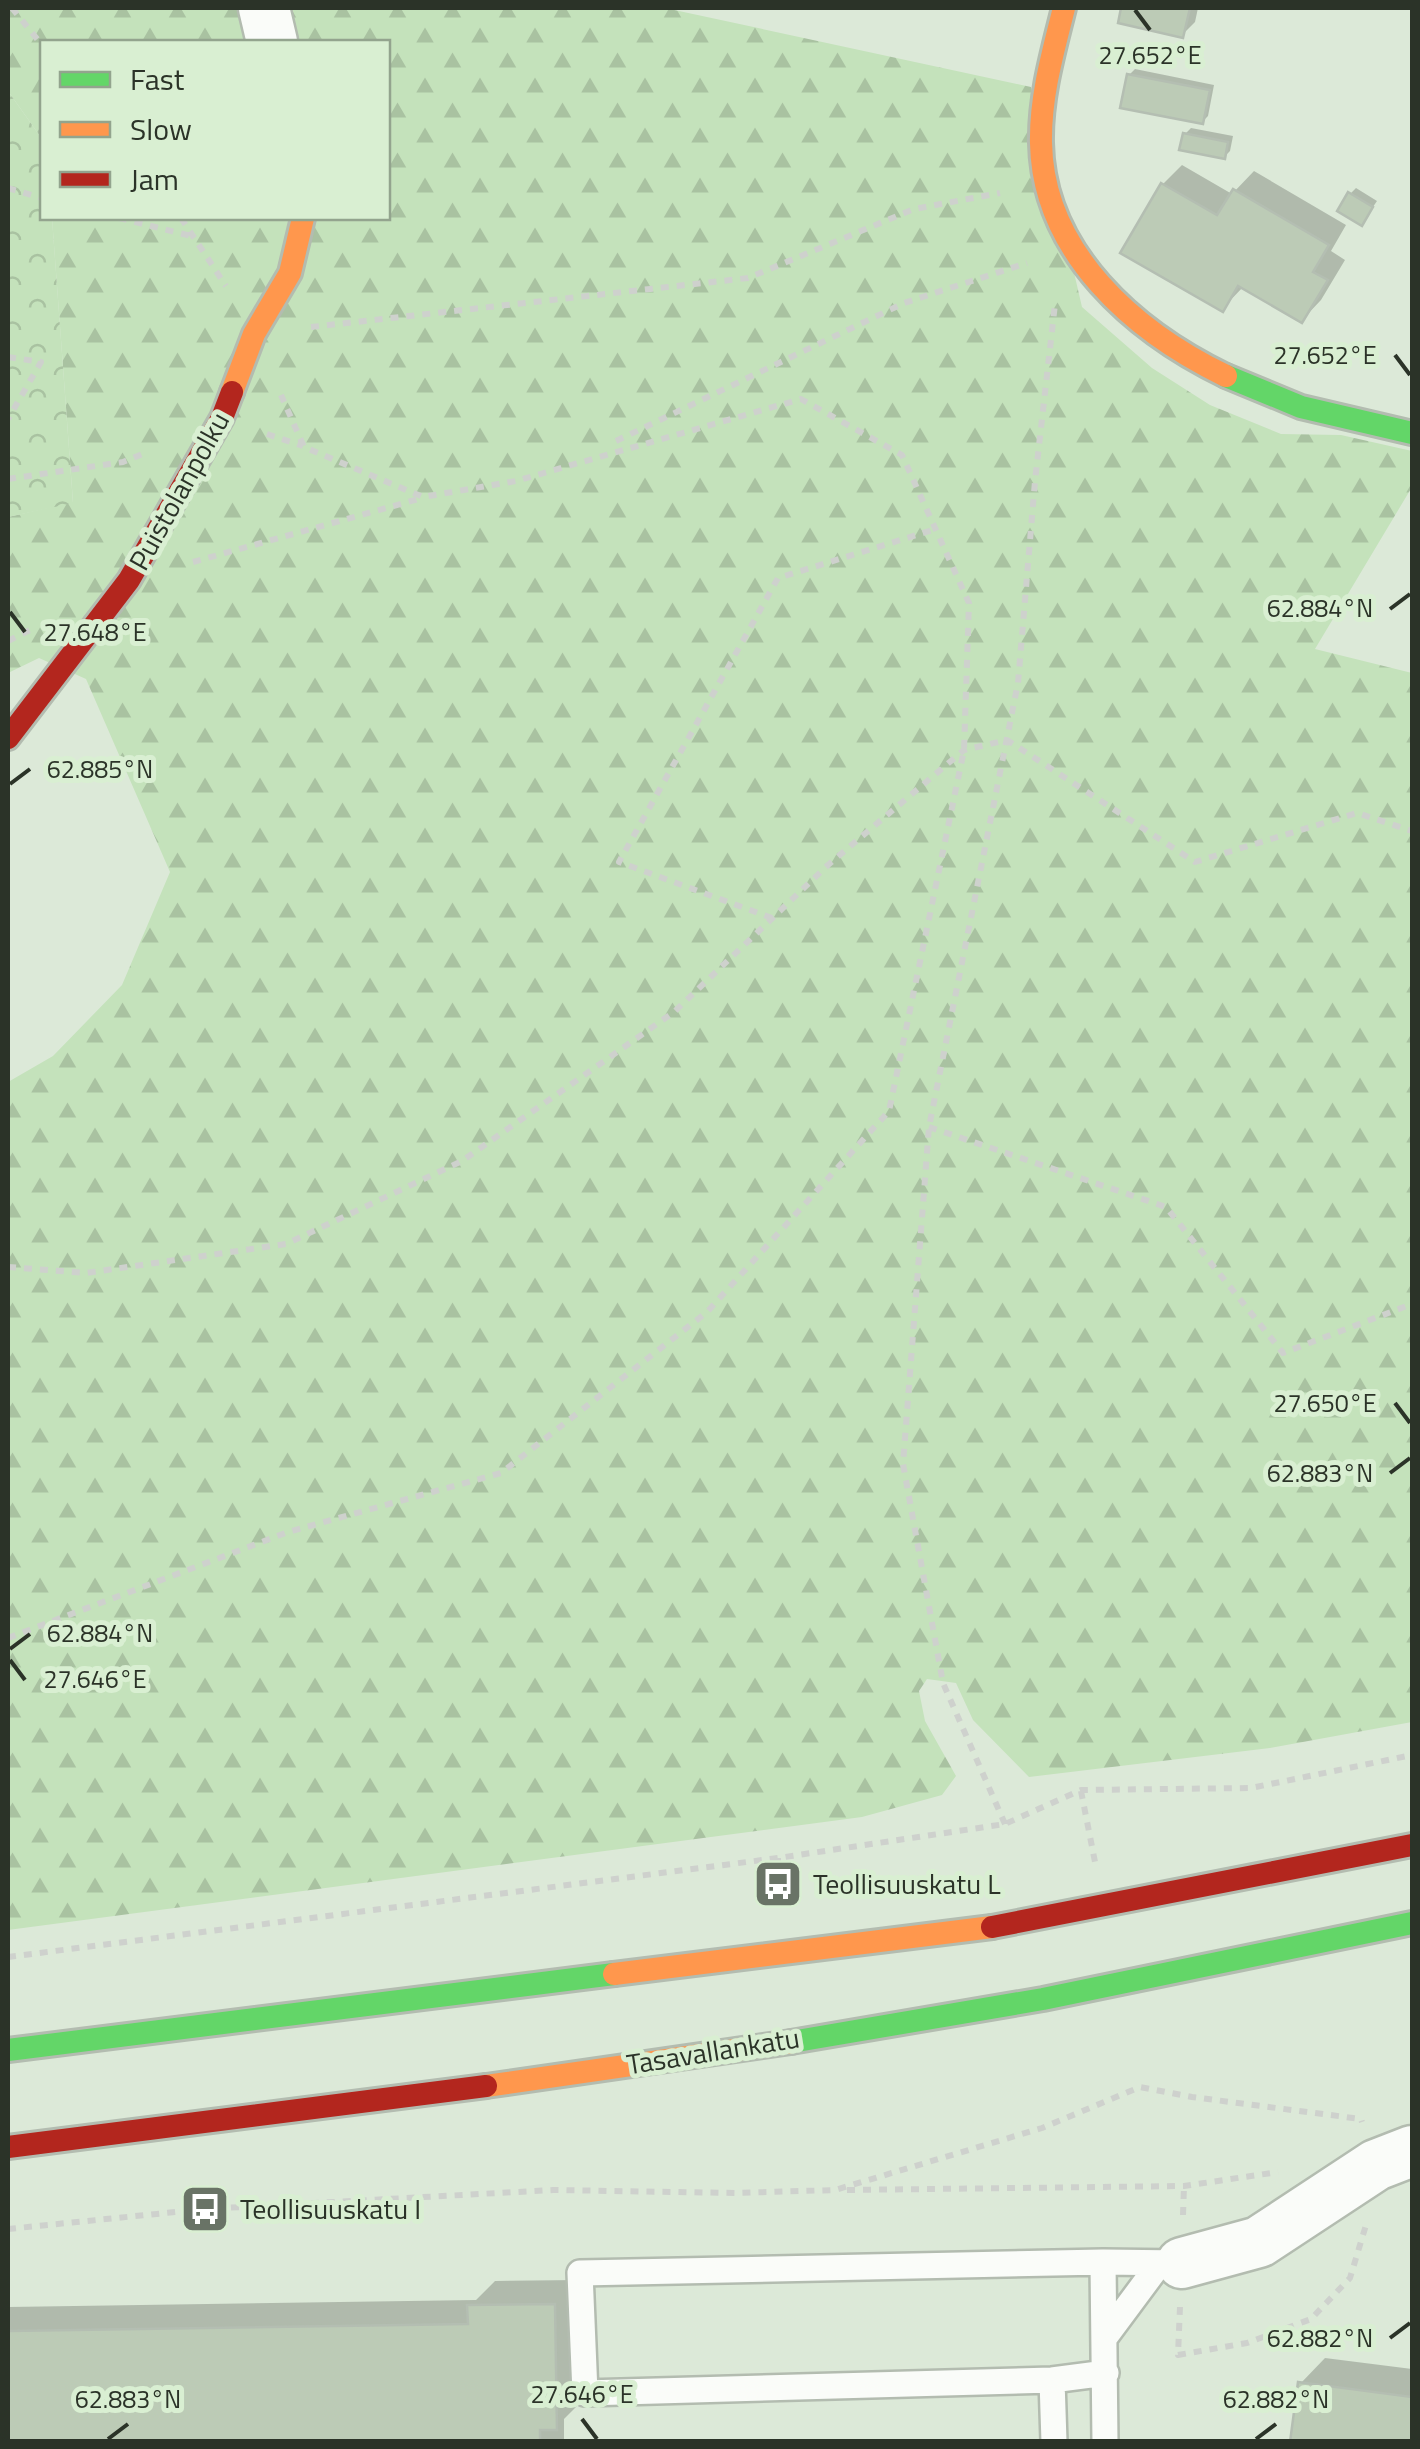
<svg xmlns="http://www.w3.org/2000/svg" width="1420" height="2449" font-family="'Titillium Web',sans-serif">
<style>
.forest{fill:url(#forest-firs)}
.park{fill:url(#park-crowns)}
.shadow{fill:#0003}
.building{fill:#bccbb6;stroke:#b4beb2;stroke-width:2.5}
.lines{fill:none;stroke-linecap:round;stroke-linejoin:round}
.lane-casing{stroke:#b3bcb0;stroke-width:30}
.street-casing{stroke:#b3bcb0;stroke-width:55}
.fast-casing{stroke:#b3bcb0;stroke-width:28}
.slow-casing{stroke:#b3bcb0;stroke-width:28}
.jam-casing{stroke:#b3bcb0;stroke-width:28}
.path{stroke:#ced1cd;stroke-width:6;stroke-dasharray:8 8;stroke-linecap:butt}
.lane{stroke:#fafcf9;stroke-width:25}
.street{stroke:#fafcf9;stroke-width:50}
.fast{stroke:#63d668;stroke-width:22}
.slow{stroke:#ff974d;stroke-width:22}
.jam{stroke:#b3261e;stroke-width:22}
.ticks{fill:none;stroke:#2b3328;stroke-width:4}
.labels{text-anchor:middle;stroke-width:10;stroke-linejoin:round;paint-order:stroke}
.street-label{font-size:28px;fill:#2b3328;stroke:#d9efd2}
.poi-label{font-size:28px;fill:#2b3328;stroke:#d9efd2;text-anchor:start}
.ticks-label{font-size:25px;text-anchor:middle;fill:#2b3328;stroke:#d9efd2;stroke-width:10;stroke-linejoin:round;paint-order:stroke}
</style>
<defs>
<pattern id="forest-firs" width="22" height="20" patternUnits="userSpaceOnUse" patternTransform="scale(2.5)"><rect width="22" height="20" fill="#c4e2bb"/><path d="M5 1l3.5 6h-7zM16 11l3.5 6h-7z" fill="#a9c2a1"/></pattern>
<pattern id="park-crowns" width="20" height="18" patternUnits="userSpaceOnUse" patternTransform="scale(2.5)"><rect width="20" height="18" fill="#c4e2bb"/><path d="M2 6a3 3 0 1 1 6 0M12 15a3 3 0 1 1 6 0" fill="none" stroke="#a9c2a1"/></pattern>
</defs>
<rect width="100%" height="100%" fill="#dce9d8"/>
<!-- forest -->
<path class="forest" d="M8,8H665L1031,87L1082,307L1152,368L1210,405L1281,434L1341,435L1412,451V487L1315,649L1412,673V1722L1270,1748L1029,1777L973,1720L956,1683L927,1679L919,1691L925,1721L956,1776L942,1795L862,1817L8,1930V1082L53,1056L122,985L170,872L86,679L39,658L8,673V517L73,502L52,218H388V42H42V139L8,91Z"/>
<!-- park -->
<path class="park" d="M8,91L42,139V218H52L73,503L8,517Z"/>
<!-- shadow -->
<path class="shadow" d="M1124,8H1198L1195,22L1182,35L1121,21Z
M1135,69L1214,85L1208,116L1202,122L1129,75Z
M1191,128L1233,136L1230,151L1224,157L1185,134Z
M1182,165L1232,194L1254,171L1346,225L1331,251L1345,260L1321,300L1302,320L1244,286L1222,309L1163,184Z
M1356,188L1377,201L1362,223L1350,194Z
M579,2280L581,2402L564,2419V2442H8V2307L476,2300L495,2281Z
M1325,2358L1412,2369V2442H1293L1300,2384Z"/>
<!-- building -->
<path class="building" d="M1121,8H1190L1183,38L1118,23Z
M1127,74L1210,90L1203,124L1120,108Z
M1183,133L1228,142L1225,159L1179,150Z
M1161,183L1217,215L1233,189L1329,245L1313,272L1328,280L1302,323L1238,286L1223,312L1120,253Z
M1348,192L1373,207L1362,226L1337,211Z
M555,2304L557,2430H540V2442H8V2331L468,2324L467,2305Z
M1298,2382L1412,2397V2442H1290Z"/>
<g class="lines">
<!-- lane casing -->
<g class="lane-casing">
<path id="lane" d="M1103,2262L1105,2442
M1105,2337L1160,2263
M1106,2373L1052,2380L585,2393L580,2273L1103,2262L1182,2263
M1052,2380L1054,2442"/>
</g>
<!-- street casing -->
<g class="street-casing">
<path id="street" d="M264,8L272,42
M1182,2263L1259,2242L1376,2165L1412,2151"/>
</g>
<!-- fast casing -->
<g class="fast-casing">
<path id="fast" d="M1226,376L1301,407L1412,433
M791,2042L1043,1999L1412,1923
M8,2050L614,1974"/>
</g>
<!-- slow casing -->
<g class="slow-casing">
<path id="slow" d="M1064,8C1053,52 1040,97 1041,143C1043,253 1135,332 1226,376
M232,392L254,334L290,273L303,218
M614,1974L992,1927
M486,2086L791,2042"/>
</g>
<!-- jam casing -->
<g class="jam-casing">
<path id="jam" d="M8,738L129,580L222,418L232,392
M992,1927L1412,1845
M8,2147L486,2086"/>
</g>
<!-- path -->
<path class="path" d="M12,8L42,45
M8,188L42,198
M119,218L195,237
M181,218L226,286
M311,327L748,278L914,209L1000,193
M8,357L41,362L8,419
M267,434L303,446
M616,441L904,303L1027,263
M8,479L123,462L145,453
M193,562L422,498
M8,641L30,630
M772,918L619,862L778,578L936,529
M929,1127L1166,1207L1283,1353L1412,1304
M8,1267L86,1273L286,1244L462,1161L674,1012L828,865L964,750L1007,740L1195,862L1357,813L1412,831
M8,1638L288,1532L501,1473L707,1312L889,1111L964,750L969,603L902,455L801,399L516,481L423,497L304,447L281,395
M1081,1791L1095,1862
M1005,1824L943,1683L903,1464L929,1127L1018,683L1035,481L1055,304
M778,1858V1884
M8,1957L778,1858L1005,1824L1081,1790L1251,1788L1412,1755
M847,2190L1184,2186L1278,2172
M1183,2215L1184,2186
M8,2229L205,2209L553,2190L736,2193L835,2190L1042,2128L1140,2087L1192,2097L1361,2119L1362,2122
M1180,2307L1178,2355L1247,2343L1311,2319L1350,2278L1366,2225"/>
<!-- lane -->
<use href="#lane" class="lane"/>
<!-- street -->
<use href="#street" class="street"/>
<!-- fast -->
<use href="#fast" class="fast"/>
<!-- slow -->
<use href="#slow" class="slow"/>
<!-- jam -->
<use href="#jam" class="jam"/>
</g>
<!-- ticks -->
<path class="ticks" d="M1135,10L1150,30M1395,355L1410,375M1390,609L1410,594M10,612L25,632M10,784L30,769M1395,1403L1410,1423M1390,1473L1410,1458M10,1649L30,1634M10,1660L25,1680M1390,2338L1410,2323M582,2419L597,2439M108,2439L128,2424M1256,2439L1276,2424"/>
<!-- icons -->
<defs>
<g id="bus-square" transform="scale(2.5)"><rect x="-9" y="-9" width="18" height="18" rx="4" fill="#697366" stroke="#d9efd2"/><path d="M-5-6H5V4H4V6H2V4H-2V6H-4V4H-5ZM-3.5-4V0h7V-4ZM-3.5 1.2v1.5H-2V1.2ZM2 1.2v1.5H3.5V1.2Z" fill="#fff"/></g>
</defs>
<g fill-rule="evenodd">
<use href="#bus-square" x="778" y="1884"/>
<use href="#bus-square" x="205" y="2209"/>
</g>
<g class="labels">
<!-- street labels -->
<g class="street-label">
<text transform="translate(179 491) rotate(-61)" y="10">Puistolanpolku</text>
<text transform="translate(713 2051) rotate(-9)" y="10">Tasavallankatu</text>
</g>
<!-- poi labels -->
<g class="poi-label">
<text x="813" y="1894">Teollisuuskatu L</text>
<text x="240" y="2219">Teollisuuskatu I</text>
</g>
</g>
<g class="ticks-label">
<text x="1150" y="64">27.652°E</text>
<text x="1325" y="364">27.652°E</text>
<text x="1320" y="617">62.884°N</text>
<text x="95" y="641">27.648°E</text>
<text x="100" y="778">62.885°N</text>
<text x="1325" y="1412">27.650°E</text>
<text x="1320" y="1482">62.883°N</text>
<text x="100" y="1642">62.884°N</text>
<text x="95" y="1688">27.646°E</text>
<text x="1320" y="2347">62.882°N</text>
<text x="582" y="2403">27.646°E</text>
<text x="128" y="2408">62.883°N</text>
<text x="1276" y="2408">62.882°N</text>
</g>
<!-- border -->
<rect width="1420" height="2449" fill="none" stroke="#2b3328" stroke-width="20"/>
<!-- legend -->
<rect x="40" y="40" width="350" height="180" fill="#d9efd2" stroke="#93a48e" stroke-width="2.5"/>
<rect x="60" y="72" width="50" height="15" fill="#63d668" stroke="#93a48e" stroke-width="2.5"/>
<text x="130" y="90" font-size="30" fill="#2b3328">Fast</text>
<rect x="60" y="122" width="50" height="15" fill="#ff974d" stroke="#93a48e" stroke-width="2.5"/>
<text x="130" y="140" font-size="30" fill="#2b3328">Slow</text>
<rect x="60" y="172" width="50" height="15" fill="#b3261e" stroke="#93a48e" stroke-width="2.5"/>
<text x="130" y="190" font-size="30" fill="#2b3328">Jam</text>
</svg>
